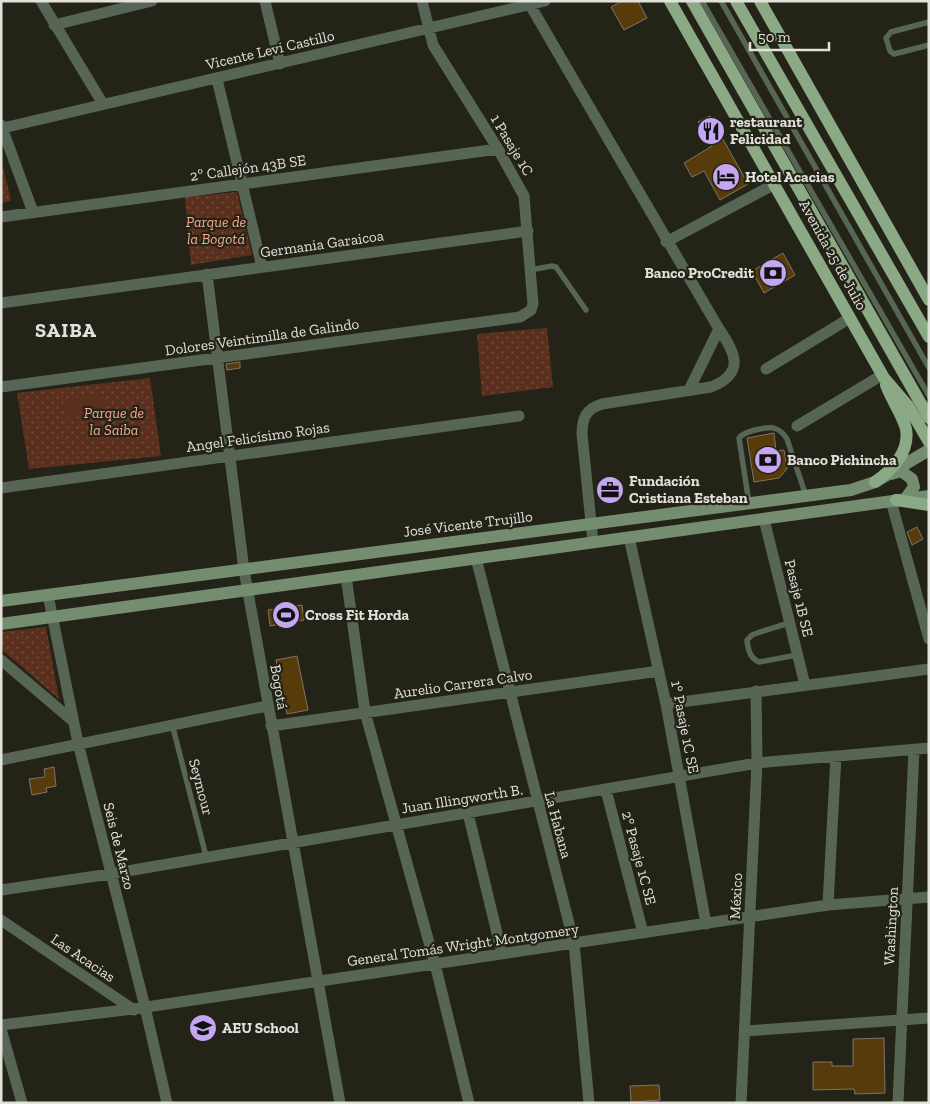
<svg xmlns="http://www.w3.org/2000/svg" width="930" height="1104" font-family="'Zilla Slab',serif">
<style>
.grass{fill:url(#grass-dots)}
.pitch{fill:#5b2f1e}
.building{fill:#583b0a;stroke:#7e7468}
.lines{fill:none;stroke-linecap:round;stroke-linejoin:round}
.lane{stroke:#576554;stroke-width:5.5}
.street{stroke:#576554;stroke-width:11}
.secondary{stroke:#748c6f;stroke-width:12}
.primary{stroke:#8aa984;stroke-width:12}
.labels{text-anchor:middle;stroke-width:4.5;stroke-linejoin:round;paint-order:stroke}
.street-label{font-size:15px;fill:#e2e2db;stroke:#232317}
.poi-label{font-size:15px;font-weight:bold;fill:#e2e2db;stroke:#232317;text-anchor:start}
.park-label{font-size:15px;font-style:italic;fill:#f7a88a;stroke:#232317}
.district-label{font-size:20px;font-weight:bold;letter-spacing:1px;fill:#e2e2db;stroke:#232317}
</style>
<defs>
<pattern id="grass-dots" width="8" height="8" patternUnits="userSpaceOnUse" patternTransform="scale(1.25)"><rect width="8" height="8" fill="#5b2f1e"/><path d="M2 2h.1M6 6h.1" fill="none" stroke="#724d3e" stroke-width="1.8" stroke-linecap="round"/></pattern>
</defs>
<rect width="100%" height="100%" fill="#232317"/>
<!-- grass -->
<path class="grass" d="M1,158L11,201L1,203Z
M237,192L252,255L191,265L185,197Z
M547,328L553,387L482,396L477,334Z
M150,378L161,456L29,469L17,393Z
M46,627L59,699L1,649V632Z"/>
<!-- pitch -->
<path class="pitch" d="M104,394L107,413L65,418L63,399Z"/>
<!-- building -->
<path class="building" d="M622,1H638L647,18L624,30L611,7Z
M710,116L748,184L720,200L704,171L692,177L684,163L712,146L698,122Z
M783,253L795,275L764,293L752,271Z
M240,362V368L227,370L226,364Z
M774,433L776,451L784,450L787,469L779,478L754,482L747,438Z
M616,478L618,502L604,503L602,479Z
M917,527L923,539L912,545L907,532Z
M302,605L304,620L270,626L268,610Z
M297,656L308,710L287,714L276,660Z
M54,767L56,786L46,788L47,792L32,795L29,779L45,777L44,769Z
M884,1038L885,1093L855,1094L854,1089L813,1090V1062H832V1066H853V1039Z
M659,1085L660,1100L631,1102L630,1086Z"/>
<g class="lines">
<!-- lane -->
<path class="lane" d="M702,1L929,396
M721,1L929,368
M929,22L891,32L886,38L890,51L894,54L929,45
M530,270L552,266L556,267L586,310
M749,503L739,438C744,431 765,427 774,428C780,430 784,434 787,439L806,496
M789,623L760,632L752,635L747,640C748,650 750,658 759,662L797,655
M172,724L206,856"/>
<!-- street -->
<path class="street" d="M41,1L103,104
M265,1L280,64
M530,5L719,329L689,390
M54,25L152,1
M217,79L262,267
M1,125L33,212
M3,128L545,1
M1,217L498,149
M666,242L775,184
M207,274L244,570L340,1103
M1,303L528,231
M766,369L850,318
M1,387L520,317L531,310L533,304L524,196L498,149L433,45L422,1
M797,426L882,375
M1,488L519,416
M891,501L929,639
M764,519L805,685
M629,537L666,704L706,924
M593,542L582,434C582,418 586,409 602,404L711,387C746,373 735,352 719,329
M476,558L574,943L589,1103
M346,576L365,712L435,964L469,1103
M48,595L78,743L145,1007L167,1103
M1,660L73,721
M666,704L929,669
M271,726L659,671
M1,760L267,706
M606,790L643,933
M468,813L502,954
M1,890L110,874L757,763L929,748
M828,905L836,756
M1,920L134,1010
M1,1025L133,1009L828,905L929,897
M1,1029L22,1103
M745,1031L929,1018
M741,1103L757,763L756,691
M898,1103L914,750"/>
<!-- secondary -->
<path class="secondary" d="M891,474L901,471L912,479L914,487L905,499
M1,601L851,490L875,482L929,450
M1,624L929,496"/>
<!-- primary -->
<path class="primary" d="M670,1L884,378L908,406L929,442
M692,1L929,418
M736,1L929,337
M760,1L929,300
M875,482C892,470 910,452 906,429C903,416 891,399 886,385
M896,500L929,505"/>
</g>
<!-- icons -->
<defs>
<g id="restaurant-disc" transform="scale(1.4375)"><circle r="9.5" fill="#c5a7f1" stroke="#232317"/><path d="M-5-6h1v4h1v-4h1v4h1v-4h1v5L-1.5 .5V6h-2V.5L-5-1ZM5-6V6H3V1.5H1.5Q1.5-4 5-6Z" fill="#111"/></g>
<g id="hotel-disc" transform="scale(1.4375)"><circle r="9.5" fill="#c5a7f1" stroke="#232317"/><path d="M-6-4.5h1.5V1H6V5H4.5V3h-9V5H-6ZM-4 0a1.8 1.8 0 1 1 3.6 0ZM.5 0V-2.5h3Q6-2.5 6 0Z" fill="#111"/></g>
<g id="bank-disc" transform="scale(1.4375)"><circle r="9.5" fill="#c5a7f1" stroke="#232317"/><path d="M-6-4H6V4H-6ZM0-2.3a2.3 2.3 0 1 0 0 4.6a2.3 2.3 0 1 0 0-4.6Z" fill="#111"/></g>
<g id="office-disc" transform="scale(1.4375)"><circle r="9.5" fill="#c5a7f1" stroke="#232317"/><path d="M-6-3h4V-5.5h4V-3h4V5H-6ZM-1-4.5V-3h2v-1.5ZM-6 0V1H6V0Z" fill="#111"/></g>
<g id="stadium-disc" transform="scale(1.4375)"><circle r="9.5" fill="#c5a7f1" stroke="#232317"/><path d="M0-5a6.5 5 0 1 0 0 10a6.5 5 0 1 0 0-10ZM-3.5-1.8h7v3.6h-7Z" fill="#111"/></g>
<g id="school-disc" transform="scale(1.4375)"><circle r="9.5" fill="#c5a7f1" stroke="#232317"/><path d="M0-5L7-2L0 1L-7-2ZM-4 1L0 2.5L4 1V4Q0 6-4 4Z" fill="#111"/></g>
</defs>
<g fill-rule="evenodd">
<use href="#restaurant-disc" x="711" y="131"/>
<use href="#hotel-disc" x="726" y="177"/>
<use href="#bank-disc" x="773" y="273"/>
<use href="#bank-disc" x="768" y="460"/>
<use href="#office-disc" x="610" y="490"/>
<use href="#stadium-disc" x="286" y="615"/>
<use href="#school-disc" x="203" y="1028"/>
</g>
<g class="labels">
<!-- street labels -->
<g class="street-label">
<text transform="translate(270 50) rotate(-13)" y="5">Vicente Levi Castillo</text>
<text transform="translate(512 145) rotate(59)" y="5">1 Pasaje 1C</text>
<text transform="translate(248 168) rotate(-8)" y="5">2º Callejón 43B SE</text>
<text transform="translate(322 244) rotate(-8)" y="5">Germania Garaicoa</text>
<text transform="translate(833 255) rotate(61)" y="5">Avenida 25 de Julio</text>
<text transform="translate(262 337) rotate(-8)" y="5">Dolores Veintimilla de Galindo</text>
<text transform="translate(258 437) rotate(-8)" y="5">Angel Felicísimo Rojas</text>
<text transform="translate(468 524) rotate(-7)" y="5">José Vicente Trujillo</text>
<text transform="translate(799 598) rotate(76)" y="5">Pasaje 1B SE</text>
<text transform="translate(463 684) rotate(-8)" y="5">Aurelio Carrera Calvo</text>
<text transform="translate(279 687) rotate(80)" y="5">Bogotá</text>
<text transform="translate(685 727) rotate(79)" y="5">1° Pasaje 1C SE</text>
<text transform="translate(201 787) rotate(75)" y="5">Seymour</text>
<text transform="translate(462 799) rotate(-9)" y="5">Juan Illingworth B.</text>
<text transform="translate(558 825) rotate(75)" y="5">La Habana</text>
<text transform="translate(119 846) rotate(76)" y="5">Seis de Marzo</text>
<text transform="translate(639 858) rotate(75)" y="5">2° Pasaje 1C SE</text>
<text transform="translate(736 896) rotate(-87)" y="5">México</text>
<text transform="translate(891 926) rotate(-87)" y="5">Washington</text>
<text transform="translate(463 945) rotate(-8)" y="5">General Tomás Wright Montgomery</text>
<text transform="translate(83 958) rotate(34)" y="5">Las Acacias</text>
</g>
<!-- poi labels -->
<g class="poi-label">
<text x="730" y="127">restaurant<tspan x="730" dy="17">Felicidad</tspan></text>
<text x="745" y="182">Hotel Acacias</text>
<text x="754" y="278" text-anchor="end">Banco ProCredit</text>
<text x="787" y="465">Banco Pichincha</text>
<text x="629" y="486">Fundación<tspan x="629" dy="17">Cristiana Esteban</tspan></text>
<text x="305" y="620">Cross Fit Horda</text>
<text x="222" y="1033">AEU School</text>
</g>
<!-- park labels -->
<g class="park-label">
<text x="216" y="227">Parque de<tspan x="216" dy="17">la Bogotá</tspan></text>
<text x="114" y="418">Parque de<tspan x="114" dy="17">la Saiba</tspan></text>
</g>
<!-- district labels -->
<g class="district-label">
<text x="66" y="337">SAIBA</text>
</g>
</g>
<!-- border -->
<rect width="930" height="1104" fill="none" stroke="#e2e2db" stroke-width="5"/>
<!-- scale -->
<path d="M750 42v8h79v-8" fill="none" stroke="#e2e2db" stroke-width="2.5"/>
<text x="758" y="42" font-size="15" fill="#e2e2db" stroke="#232317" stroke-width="4" paint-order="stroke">50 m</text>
</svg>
